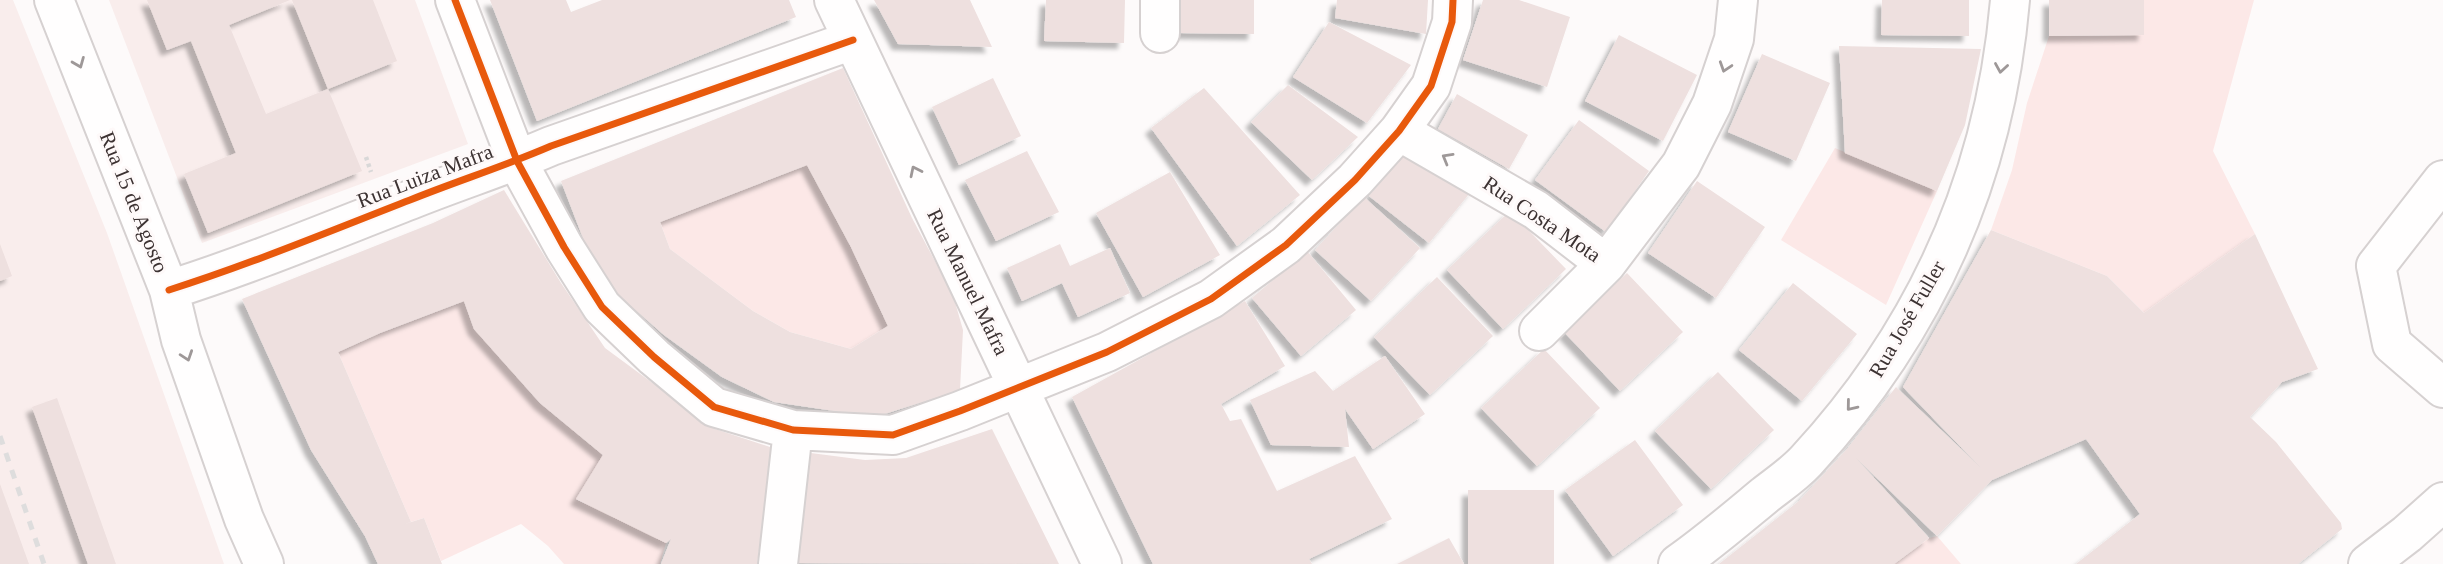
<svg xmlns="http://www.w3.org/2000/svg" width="2443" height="564" font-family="'Times New Roman',serif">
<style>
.built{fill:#f9edec}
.green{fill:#fce8e7}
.building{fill:#eee0df;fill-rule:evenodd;filter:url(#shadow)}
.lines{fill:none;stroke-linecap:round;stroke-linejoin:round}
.minor-casing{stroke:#d6d1d1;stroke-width:42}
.path{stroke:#d9d8d8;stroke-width:4.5;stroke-dasharray:3.5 3.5;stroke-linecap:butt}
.minor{stroke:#fffefe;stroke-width:38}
.rail{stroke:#dedddd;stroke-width:5;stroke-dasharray:9 9;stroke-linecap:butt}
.cycleway-casing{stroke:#fef9f9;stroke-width:11}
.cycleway{stroke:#e8590c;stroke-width:7}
.oneway{stroke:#9e9898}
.labels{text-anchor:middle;stroke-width:6;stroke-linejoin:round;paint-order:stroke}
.street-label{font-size:21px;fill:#3c3232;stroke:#fef9f9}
</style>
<defs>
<filter id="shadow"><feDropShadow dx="-6" dy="6" stdDeviation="2" flood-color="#0004"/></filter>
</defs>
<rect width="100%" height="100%" fill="#fdfafa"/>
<!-- built -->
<path class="built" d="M0,0H13L107,233L224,564H0Z
M109,0H415L468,144L202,243Z"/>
<!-- green -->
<path class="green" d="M2144,0H2254L2213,151L2255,234L2144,313L2107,276L1991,230L2012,170L2027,103L2049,36L2144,35Z
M1835,148L1937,191L1886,305L1781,240Z
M807,165L851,247L888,326L851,349L790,332L753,311L670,249L660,222Z
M464,301L474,329L540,403L603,455L577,500L671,539L666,543L660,564H564L548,546L521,524L441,561L424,518L411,522L338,352L380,333Z
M1937,536L1961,564H1894L1929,538Z"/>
<!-- building -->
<path class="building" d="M147,0H290L229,25L266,114L328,89L362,171L208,233L184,174L236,153L191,41L167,50Z
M292,0H373L397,61L328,89Z
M490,0H566L571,12L602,0H789L796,17L537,121Z
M874,0H970L992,47L898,44Z
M1046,0H1125L1124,43L1044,41Z
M1181,0H1254V34L1180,33Z
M1337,0H1428L1426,34L1335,18Z
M1483,0H1519L1570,17L1547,87L1463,60Z
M1882,0H1969V36L1881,35Z
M2049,0H2144V35L2049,36Z
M1329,22L1411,65L1367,123L1293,77Z
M1619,35L1697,75L1663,141L1585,101Z
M1839,46L1981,49L1965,125L1937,191L1845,153Z
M1762,54L1830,83L1796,161L1728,132Z
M843,68L912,218L953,295L963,330L960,390L875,417L774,402L722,377L664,335L598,277L561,181ZM807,165L851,247L888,326L851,349L790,332L753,311L670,249L660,222Z
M993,78L1021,136L959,165L932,107Z
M1288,85L1358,137L1312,180L1251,122Z
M1204,88L1300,195L1237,246L1151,128Z
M1457,94L1528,135L1509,169L1438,129Z
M1579,120L1649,171L1606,232L1535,180Z
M1409,150L1474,188L1429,243L1369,196Z
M1027,151L1059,212L996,241L965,180Z
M1170,172L1220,255L1143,297L1096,213Z
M1697,181L1765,227L1716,298L1648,253Z
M504,190L561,283L605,348L715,429L773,448L757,564H661L671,539L666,543L576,499L603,455L540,403L474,329L464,301L380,333L338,352L411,522L402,525L424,518L442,564H378L365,536L311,450L242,299L433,223Z
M1364,197L1420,248L1371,301L1315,250Z
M1510,211L1566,269L1503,329L1447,270Z
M1991,230L2107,276L2144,313L2255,234L2318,369L2282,382L2250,417L2276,442L2341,523L2342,529L2298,564H2076L2140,514L2086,439L1992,480L1937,536L1856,458L1929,538L1894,564H1719L1799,501L1847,449L1896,387L1981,468L1903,387Z
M0,244L12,276L0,281Z
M1060,244L1070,266L1110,248L1130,293L1078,317L1062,283L1022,301L1007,268Z
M1307,251L1356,310L1301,356L1252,298Z
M1627,273L1683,332L1620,391L1564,332Z
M1437,277L1493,336L1430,395L1374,337Z
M1793,283L1857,334L1802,401L1739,350Z
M1245,301L1285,366L1221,404L1230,421L1241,419L1277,491L1355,456L1392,519L1309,559L1312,564H1153L1072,397Z
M1544,349L1600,408L1537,466L1481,408Z
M1385,356L1425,414L1373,449L1345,409L1349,447L1271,445L1250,400L1315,371L1333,391Z
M1718,372L1774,430L1711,489L1655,431Z
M57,398L116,564H88L32,407Z
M992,429L1059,564L795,563L803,452L865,460L906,458Z
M1635,440L1683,505L1613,556L1565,490Z
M0,484L29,564H0Z
M1468,490H1554V564H1468Z
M1449,538L1464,564H1397Z"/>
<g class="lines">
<!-- minor casing -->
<g class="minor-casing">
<path id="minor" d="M54,0L169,290L181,340L244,519L264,564
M455,0L517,161L564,247L602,307L654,357L714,407L793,430L893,435L960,411L1107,352L1211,299L1286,245L1355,180L1399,131L1431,86L1452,22L1453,0
M834,0L1102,564
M1160,33V0
M1399,131L1536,210L1606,264
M2443,180L2376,266L2392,344L2443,388
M169,290C251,264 330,231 410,200C457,181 505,166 551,146L853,40
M1539,331L1606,264L1681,165L1712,104L1734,39L1738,0
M778,564L793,430
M1678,564C1708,543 1736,519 1765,495C1779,484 1794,474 1806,461C1926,331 1995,177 2010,0
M2368,564L2407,534L2443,502"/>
</g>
<!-- path -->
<path class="path" d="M366,157L371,172"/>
<!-- minor -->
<use href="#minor" class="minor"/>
<!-- rail -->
<path class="rail" d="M0,436L44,564"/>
<!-- cycleway casing -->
<g class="cycleway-casing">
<path id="cycleway" d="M455,0L517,161L564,247L602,307L654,357L714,407L793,430L893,435L960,411L1107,352L1211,299L1286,245L1355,180L1399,131L1431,86L1452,22L1453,0
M169,290C251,264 330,231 410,200C457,181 505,166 551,146L853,40"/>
</g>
<!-- cycleway -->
<use href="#cycleway" class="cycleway"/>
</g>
<!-- one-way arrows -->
<defs><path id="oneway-chevron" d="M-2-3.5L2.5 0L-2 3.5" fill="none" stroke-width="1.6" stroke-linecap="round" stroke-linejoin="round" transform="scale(1.75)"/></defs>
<g class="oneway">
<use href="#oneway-chevron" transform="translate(79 63) rotate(68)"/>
<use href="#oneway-chevron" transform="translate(1725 67) rotate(108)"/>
<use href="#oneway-chevron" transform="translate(2001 68) rotate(99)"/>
<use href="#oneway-chevron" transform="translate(1447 158) rotate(-150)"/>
<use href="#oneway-chevron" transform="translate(915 171) rotate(-116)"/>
<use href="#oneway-chevron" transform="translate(187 356) rotate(71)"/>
<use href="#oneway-chevron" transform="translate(1851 406) rotate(129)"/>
</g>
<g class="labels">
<!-- street labels -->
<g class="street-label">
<text transform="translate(425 176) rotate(-21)" y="7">Rua Luiza Mafra</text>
<text transform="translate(134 202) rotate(68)" y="7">Rua 15 de Agosto</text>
<text transform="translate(1542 219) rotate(34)" y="7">Rua Costa Mota</text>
<text transform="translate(968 282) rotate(64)" y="7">Rua Manuel Mafra</text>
<text transform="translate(1907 319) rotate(-60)" y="7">Rua José Fuller</text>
</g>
</g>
</svg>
